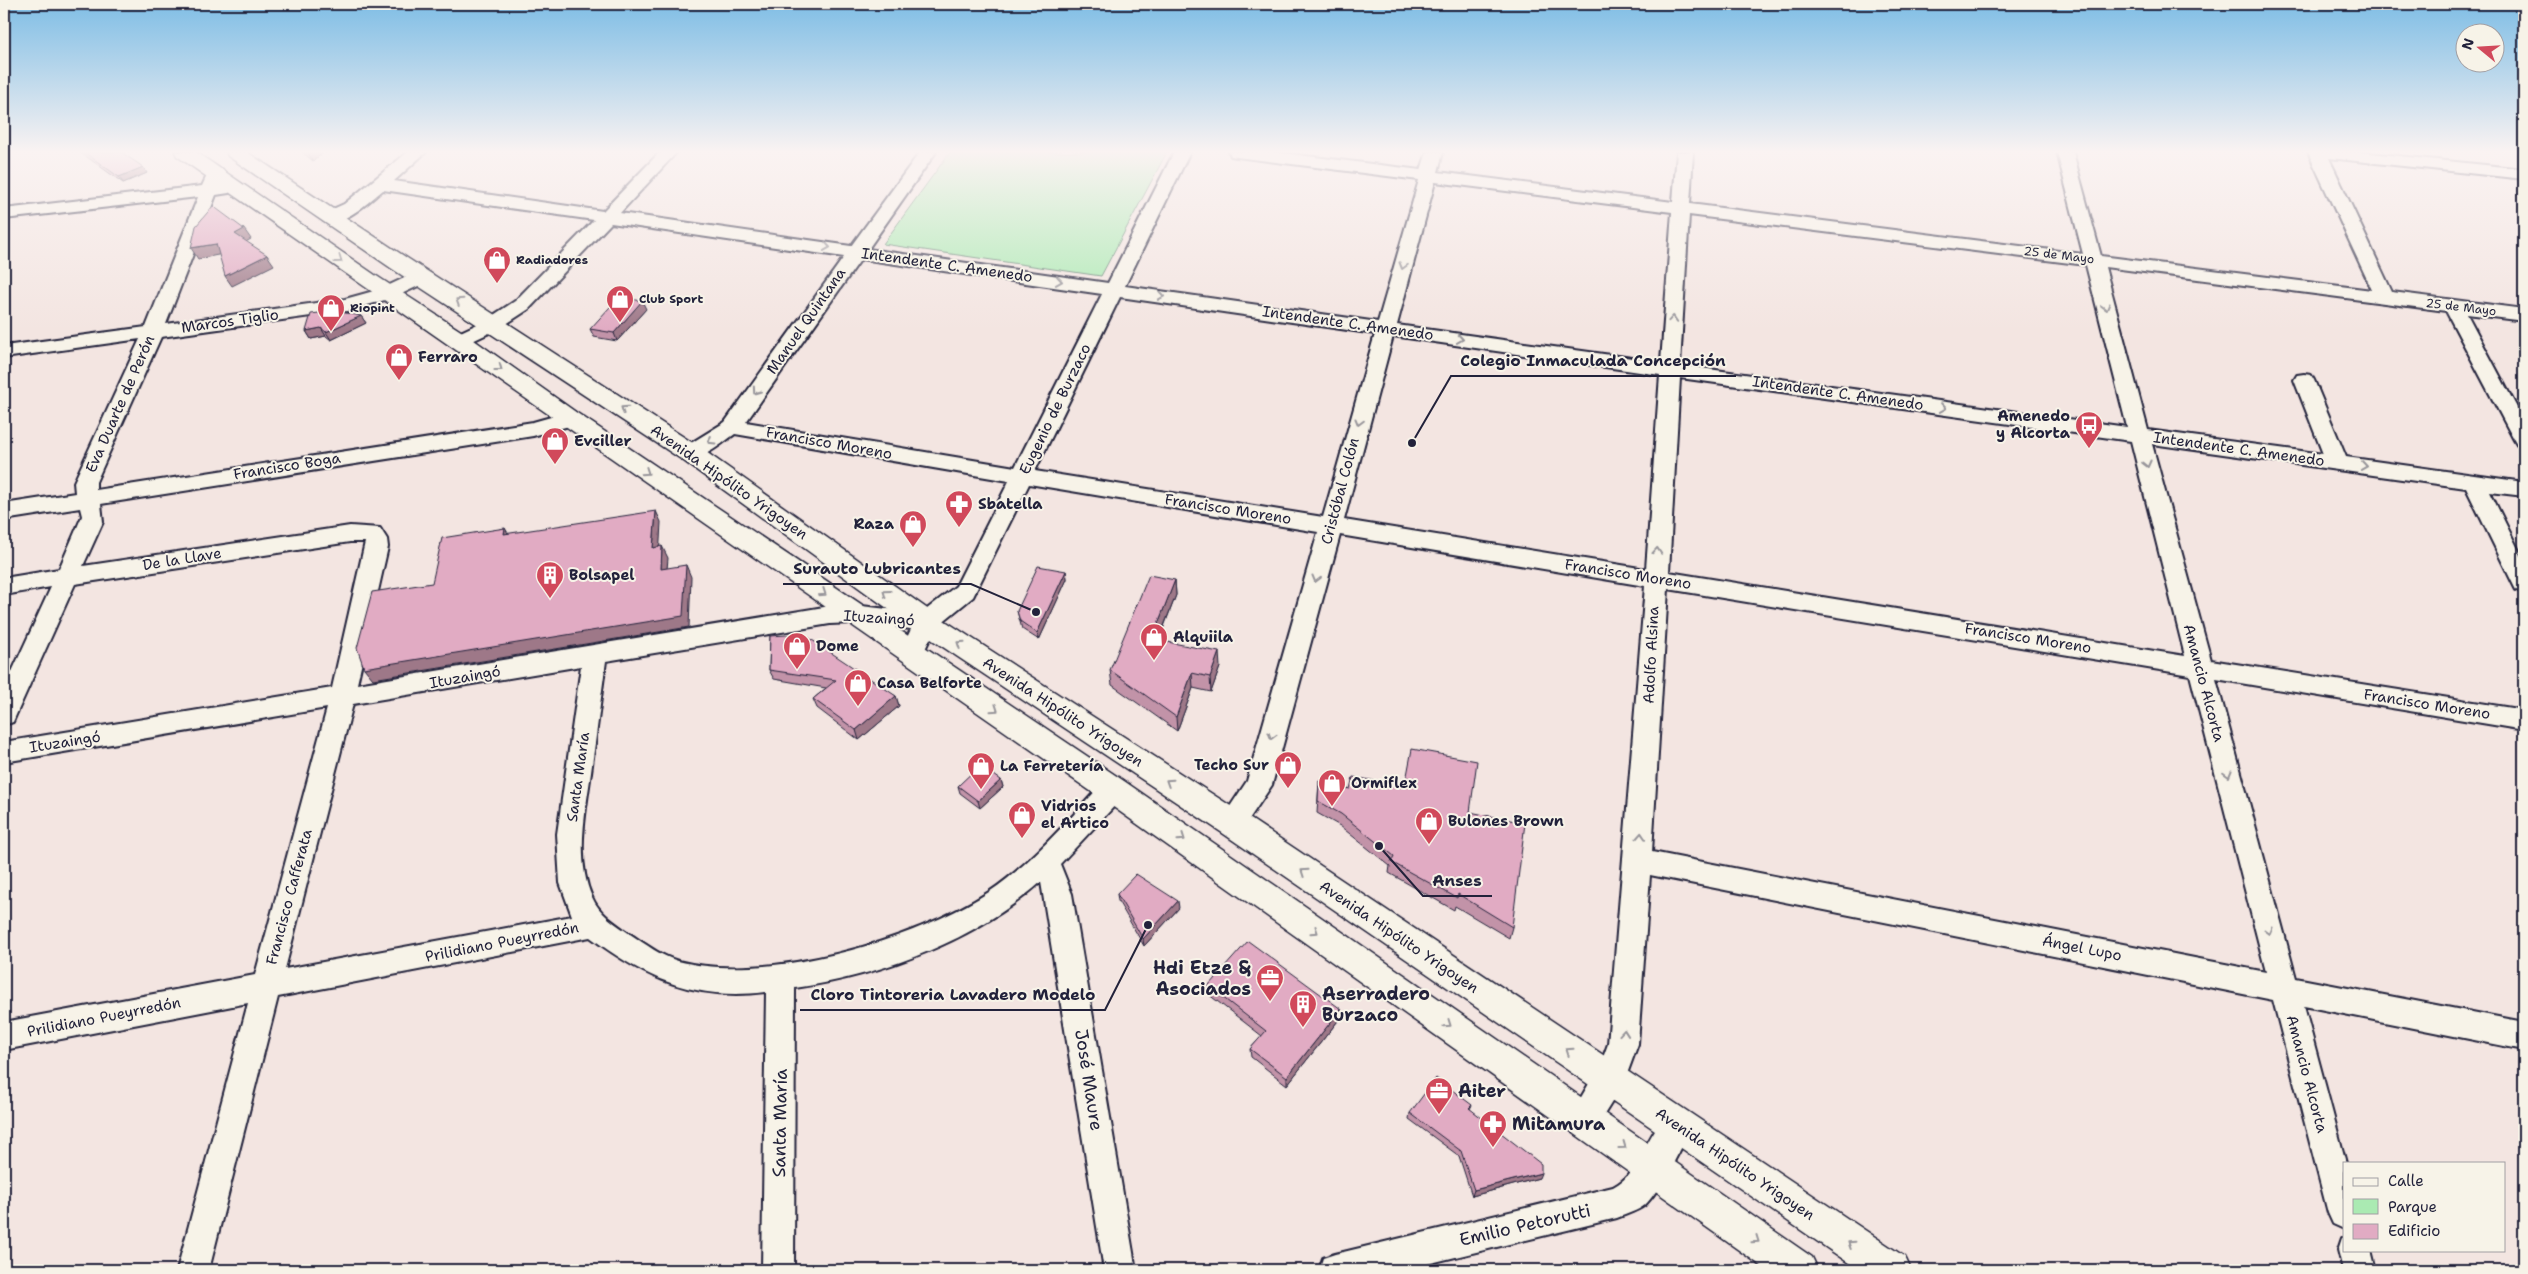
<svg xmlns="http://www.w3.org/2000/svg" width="2528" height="1274" font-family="'Shantell Sans',sans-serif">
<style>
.green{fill:#aaeab2;stroke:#668676}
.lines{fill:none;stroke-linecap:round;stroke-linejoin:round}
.minor-casing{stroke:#22223b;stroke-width:4}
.major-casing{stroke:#22223b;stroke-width:3}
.minor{fill:#f7f3e8;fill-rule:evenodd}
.major{fill:#f7f3e8;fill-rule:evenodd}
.wall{fill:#c293a8;stroke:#22223b}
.shaded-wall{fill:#9e7888;stroke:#22223b}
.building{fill:#e1abc3;stroke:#22223b}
.oneway{stroke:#97959a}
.labels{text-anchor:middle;stroke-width:4;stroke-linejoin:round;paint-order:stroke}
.far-street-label{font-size:12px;fill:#22223b;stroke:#f7f3e8}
.far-poi-label{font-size:12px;font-weight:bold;fill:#22223b;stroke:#f7f3e8;text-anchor:start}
.street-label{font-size:15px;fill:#22223b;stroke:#f7f3e8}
.poi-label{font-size:15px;font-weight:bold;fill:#22223b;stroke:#f7f3e8;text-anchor:start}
.near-poi-label{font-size:18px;font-weight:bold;fill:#22223b;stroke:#f7f3e8;text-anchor:start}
.near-street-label{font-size:18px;fill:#22223b;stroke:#f7f3e8}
.leader{fill:none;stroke:#22223b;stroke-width:2}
.callout-dot{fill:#22223b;stroke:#f7f3e8;stroke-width:2}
.callout-label{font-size:16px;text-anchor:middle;font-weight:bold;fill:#22223b;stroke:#f7f3e8;stroke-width:4;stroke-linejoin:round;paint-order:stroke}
</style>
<rect width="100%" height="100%" fill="#f3e5e1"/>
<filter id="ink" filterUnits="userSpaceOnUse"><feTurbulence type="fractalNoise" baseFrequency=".02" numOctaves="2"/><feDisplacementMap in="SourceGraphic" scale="10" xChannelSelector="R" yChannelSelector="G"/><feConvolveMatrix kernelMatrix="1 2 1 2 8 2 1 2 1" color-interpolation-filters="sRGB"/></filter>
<g filter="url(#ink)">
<!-- green -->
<path class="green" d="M950,152H1167L1101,276L883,244Z"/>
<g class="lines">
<!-- minor casing -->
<g class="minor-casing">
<path id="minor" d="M408,152H426L394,181L603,211L660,152H677L620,213L851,246L920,152H936L868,249L1108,283L1174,152H1190L1125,286L1378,322L1419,180L1237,157L1231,156L1229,152H1274L1421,170L1427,152H1443L1438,172L1673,202L1677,152H1693L1690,204L2083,254L2057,152H2073L2101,256L2372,290L2308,152H2360L2524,169V179L2329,158L2392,292L2524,309V321L2467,314L2524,421V447L2517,445L2514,440L2446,311L2105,267L2148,430L2323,454L2294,380L2297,375L2304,374L2311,375L2314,380L2346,457L2524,482V496L2490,492L2524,561V593L2516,590L2513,584L2466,488L2152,444L2211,660L2524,710V730L2216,679L2296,978L2524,1022V1050L2304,1006L2346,1163H2344V1229L2333,1224L2328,1213L2273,1000L1650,875L1638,1044L1627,1074L1612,1102L1595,1129L1584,1133L1573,1129L1569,1118L1601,1063L1608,1044L1645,586L1340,535L1272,785L1241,831L1232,834L1223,831L1219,823L1247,781L1318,532L1029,484L973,597L935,628L920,660L912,662L904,660L900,653L911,629L853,623L830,624L606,661C601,696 597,730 592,765C587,806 574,857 592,897C599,914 616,924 630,934C645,944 661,956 678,961C766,984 914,941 989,892C1033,862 1068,820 1104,782L1113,779L1122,782L1126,790L1122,798L1060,864L1072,894L1136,1270H1104L1041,882C976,940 880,976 795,988L794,1270H762L766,992C695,1001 646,979 590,937L278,997L209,1270H177L248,1003L4,1050V1022L255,975L327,708L4,762V742L332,688L365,542H350L75,584L16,715L13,722L4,725V689L51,587L4,595V578L59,569L82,516L80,508L4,520V504L75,493L74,482L140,339L4,358V346L146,327L198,197L4,219V209L202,186L210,169H222L225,173L220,184L229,185L232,189L229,193L216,195L166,324L345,299L381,289L415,273H429L431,277L429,281L395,297L347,311L161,337L96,482V490L533,422L569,412L576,414L579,419L576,424L533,436L101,504L103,522L83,566L350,526L380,528L387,539L388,547L357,684L830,606L853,605L922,613L956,586L1009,481L735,434C721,444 700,463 683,458L679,453L683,448L725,422L844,257L611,223L529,309L500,328L466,344L459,346L452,344L449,340L452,336L486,320L515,301L594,220L383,190C368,202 345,226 324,221L321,217L324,213L344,204ZM1435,182L1672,212L1661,362L1397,325ZM1689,215L2086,265L2127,427L1680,365ZM861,259L1102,294L1015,467L746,422ZM1120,297L1375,334L1323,517L1035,471ZM1393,336L1660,375L1646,569L1344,520ZM1680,378L2131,441L2185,656L1669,572ZM1668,589L2190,675L2266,972L1652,852ZM581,666L557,834L560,883L572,916L285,969L353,704Z
M1677,1110L1688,1114L1692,1125C1684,1144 1660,1191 1645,1205C1638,1211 1626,1214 1617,1218L1402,1270H1319L1323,1258L1335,1254L1613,1187C1644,1172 1646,1123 1677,1110Z
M2342,1238H2344V1250H2370L2375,1270H2343L2338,1250Z"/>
</g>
<!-- major casing -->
<g class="major-casing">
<path id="major" d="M175,152H196L375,275L467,335L577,413L1124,781L1812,1257L1818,1270H1767L1102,799L177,156Z
M226,152H247L407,258L699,447L936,615L1243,814L1905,1257L1911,1270H1859L1221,832L916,629L681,459L391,268L228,156Z"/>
</g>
<!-- minor -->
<use href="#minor" class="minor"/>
<!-- major -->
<use href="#major" class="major"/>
</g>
<!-- wall -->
<path class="wall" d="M80,152H121L147,173L123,183Z
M302,152H324L313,161Z
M646,309L617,341L594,337L590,329Z
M361,316L366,323L331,340L326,336L311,339L306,331Z
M1066,571L1067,579L1039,640L1022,629L1017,611Z
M1175,580L1176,595L1159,640L1220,667L1211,692L1193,688L1177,731L1112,685L1110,670Z
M770,636L896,696L899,706L859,740L817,708L813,699L826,688L774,679L769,670Z
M1001,780L1003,787L980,808L960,793L958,786Z
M1319,781L1350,789L1470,812L1512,927L1509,938L1455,906L1454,910L1389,873L1390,866L1340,826L1317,813Z
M1117,894L1179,908L1144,946L1118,901Z
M1208,986L1341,1009V1017L1287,1085L1251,1057L1250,1049L1262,1036L1208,994Z
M1472,1105L1470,1109L1539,1178L1472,1196L1459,1156L1409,1119L1410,1113Z"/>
<!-- shaded-wall -->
<path class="shaded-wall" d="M310,152H324L313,161L308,153Z
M143,167L147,173L123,183L119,177Z
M244,229L251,239L242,244L235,234Z
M216,244L223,254L198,259L191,248Z
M267,255L274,265L232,286L225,276Z
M642,301L646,309L617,341L614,333Z
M361,316L366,323L331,340L326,332Z
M321,328L326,336L311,339L306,331Z
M656,511L661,522L659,559L653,548Z
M505,528L512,540L504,534Z
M662,546L668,558L666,581L661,569Z
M686,565L691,577L689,627L373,679L364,668Z
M1066,571L1067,579L1039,640L1037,633Z
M1175,580L1176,595L1153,654L1152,639Z
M1219,652L1220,667L1211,692L1210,677Z
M1192,673L1193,688L1177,731L1176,717Z
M896,696L899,706L859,740L856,730Z
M1001,780L1003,787L980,808L978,801Z
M1178,901L1179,908L1144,946L1143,939Z
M1341,1009V1017L1287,1085V1077Z
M1541,1173L1539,1178L1472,1196L1474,1190Z"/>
<!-- building -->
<path class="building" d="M84,152H121L143,167L119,177Z
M213,206L244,229L235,234L267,255L225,276L216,244L191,248L196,226Z
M619,297L642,301L614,333L590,329Z
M335,311L361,316L326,332L321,328L306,331L311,314Z
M656,511L653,548L662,546L661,569L686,565L683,616L364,668L357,648L372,592L432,583L442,538L505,528L504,534Z
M1038,566L1066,571L1037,633L1020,621L1017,611Z
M1149,575L1175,580L1152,639L1219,652L1210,677L1192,673L1176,717L1110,670Z
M803,634L896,696L856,730L813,699L836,680L769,670L770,636Z
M1412,749L1477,761L1470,812L1525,823L1512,927L1458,894L1457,898L1391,862L1394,856L1341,814L1318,801L1319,781L1350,789L1353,777L1405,786Z
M980,765L1001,780L978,801L958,786Z
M1136,874L1178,901L1143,939L1117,894Z
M1248,941L1341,1009L1287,1077L1250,1049L1266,1031L1208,986Z
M1436,1078L1472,1105L1469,1108L1541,1164V1173L1474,1190L1461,1151L1410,1113Z"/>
<!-- one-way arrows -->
<defs><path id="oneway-chevron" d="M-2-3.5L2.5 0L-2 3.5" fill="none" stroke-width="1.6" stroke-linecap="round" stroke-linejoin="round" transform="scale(1.25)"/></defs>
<g class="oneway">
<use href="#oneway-chevron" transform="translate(827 247) rotate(8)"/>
<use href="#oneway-chevron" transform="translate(339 260) rotate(36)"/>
<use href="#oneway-chevron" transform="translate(1403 266) rotate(106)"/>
<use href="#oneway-chevron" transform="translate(1059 281) rotate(8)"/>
<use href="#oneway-chevron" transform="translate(1161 296) rotate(8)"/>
<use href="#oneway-chevron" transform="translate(459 301) rotate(-147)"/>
<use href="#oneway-chevron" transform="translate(2106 307) rotate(75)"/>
<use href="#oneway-chevron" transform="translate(1673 319) rotate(-86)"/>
<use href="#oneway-chevron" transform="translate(1460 339) rotate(8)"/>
<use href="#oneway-chevron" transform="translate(499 368) rotate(36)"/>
<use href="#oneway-chevron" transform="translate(756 391) rotate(125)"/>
<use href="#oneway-chevron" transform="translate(1943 408) rotate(8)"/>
<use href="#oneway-chevron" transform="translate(624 409) rotate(-146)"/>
<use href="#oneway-chevron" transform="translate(1359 422) rotate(105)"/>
<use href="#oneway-chevron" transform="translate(711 441) rotate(148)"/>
<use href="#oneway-chevron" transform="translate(2147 464) rotate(76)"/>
<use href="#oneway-chevron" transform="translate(2364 466) rotate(8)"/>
<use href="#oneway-chevron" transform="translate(646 472) rotate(34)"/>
<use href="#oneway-chevron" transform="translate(1657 551) rotate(-86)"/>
<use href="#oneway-chevron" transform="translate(1316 579) rotate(105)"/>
<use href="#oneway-chevron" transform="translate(823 593) rotate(34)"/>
<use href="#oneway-chevron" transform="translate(886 593) rotate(-144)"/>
<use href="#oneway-chevron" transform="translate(960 644) rotate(-146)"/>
<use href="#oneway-chevron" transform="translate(995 709) rotate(34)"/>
<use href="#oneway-chevron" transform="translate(1272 736) rotate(105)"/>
<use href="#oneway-chevron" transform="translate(2228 774) rotate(75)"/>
<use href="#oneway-chevron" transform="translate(1169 782) rotate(-147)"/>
<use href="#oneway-chevron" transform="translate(1641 836) rotate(-87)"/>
<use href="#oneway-chevron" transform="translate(1182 838) rotate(35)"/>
<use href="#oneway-chevron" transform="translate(1304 872) rotate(-146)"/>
<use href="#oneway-chevron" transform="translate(1315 931) rotate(35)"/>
<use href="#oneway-chevron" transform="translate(2269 931) rotate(75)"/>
<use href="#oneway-chevron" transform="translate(1448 1024) rotate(35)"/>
<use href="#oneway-chevron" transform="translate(1624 1033) rotate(-85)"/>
<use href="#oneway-chevron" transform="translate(1569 1051) rotate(-146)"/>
<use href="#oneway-chevron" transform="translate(1623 1146) rotate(36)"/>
<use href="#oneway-chevron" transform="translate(1756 1240) rotate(35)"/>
<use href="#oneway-chevron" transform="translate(1851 1244) rotate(-147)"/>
</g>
</g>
<!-- sky -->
<linearGradient id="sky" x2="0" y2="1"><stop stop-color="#7ebde5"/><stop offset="0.46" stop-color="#faf3f2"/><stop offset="1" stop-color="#faf3f2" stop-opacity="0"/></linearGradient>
<rect width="2528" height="330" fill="url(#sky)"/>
<!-- icons -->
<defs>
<g id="shop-pin" transform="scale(1.4375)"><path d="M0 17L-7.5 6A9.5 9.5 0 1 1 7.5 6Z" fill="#d1495b" stroke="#f7f3e8"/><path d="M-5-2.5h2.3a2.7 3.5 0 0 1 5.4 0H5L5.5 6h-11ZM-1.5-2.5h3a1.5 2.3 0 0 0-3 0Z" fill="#fff"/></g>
<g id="bus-pin" transform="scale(1.4375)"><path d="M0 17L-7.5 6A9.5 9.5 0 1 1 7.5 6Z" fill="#d1495b" stroke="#f7f3e8"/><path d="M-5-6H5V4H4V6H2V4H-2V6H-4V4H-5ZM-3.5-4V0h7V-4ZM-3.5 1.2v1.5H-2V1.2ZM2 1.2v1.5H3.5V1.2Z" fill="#fff"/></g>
<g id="pharmacy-pin" transform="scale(1.4375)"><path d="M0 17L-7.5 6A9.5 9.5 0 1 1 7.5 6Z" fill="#d1495b" stroke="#f7f3e8"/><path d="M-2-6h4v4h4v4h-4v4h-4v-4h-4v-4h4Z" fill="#fff"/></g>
<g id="building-pin" transform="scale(1.4375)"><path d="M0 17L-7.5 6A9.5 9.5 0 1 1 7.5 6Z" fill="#d1495b" stroke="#f7f3e8"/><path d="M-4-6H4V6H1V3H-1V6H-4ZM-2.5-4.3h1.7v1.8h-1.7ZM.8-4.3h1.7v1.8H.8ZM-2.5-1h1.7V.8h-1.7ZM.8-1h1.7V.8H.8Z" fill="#fff"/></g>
<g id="office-pin" transform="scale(1.4375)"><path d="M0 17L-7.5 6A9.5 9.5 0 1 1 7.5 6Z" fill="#d1495b" stroke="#f7f3e8"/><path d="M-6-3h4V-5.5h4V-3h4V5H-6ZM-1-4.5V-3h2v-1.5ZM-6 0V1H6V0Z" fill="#fff"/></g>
</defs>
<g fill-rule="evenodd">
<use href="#shop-pin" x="497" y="260"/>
<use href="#shop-pin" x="620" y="299"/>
<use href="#shop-pin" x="331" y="308"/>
<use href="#shop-pin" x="399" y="357"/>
<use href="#bus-pin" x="2089" y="425"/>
<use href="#shop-pin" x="555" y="441"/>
<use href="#pharmacy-pin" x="959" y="504"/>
<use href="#shop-pin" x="913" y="524"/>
<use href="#building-pin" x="550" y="575"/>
<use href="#shop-pin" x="1154" y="637"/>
<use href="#shop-pin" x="797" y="646"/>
<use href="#shop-pin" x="858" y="683"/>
<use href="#shop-pin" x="1288" y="765"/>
<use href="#shop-pin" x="981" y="766"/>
<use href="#shop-pin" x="1332" y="783"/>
<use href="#shop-pin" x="1022" y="815"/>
<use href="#shop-pin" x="1429" y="821"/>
<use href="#office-pin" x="1270" y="978"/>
<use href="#building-pin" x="1303" y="1004"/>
<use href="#office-pin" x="1439" y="1091"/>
<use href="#pharmacy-pin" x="1493" y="1124"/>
</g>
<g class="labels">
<!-- far-street labels -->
<g class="far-street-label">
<text transform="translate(2059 255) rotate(7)" y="4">25 de Mayo</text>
<text transform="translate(2461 307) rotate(7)" y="4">25 de Mayo</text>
</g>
<!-- far-poi labels -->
<g class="far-poi-label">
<text x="516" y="264">Radiadores</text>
<text x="639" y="303">Club Sport</text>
<text x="350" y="312">Riopint</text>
</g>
<!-- street labels -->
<g class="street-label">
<text transform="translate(947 265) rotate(8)" y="5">Intendente C. Amenedo</text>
<text transform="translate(230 321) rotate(-8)" y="5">Marcos Tiglio</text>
<text transform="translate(806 321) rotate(-55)" y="5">Manuel Quintana</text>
<text transform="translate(1348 323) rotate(8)" y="5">Intendente C. Amenedo</text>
<text transform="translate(1838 393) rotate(8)" y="5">Intendente C. Amenedo</text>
<text transform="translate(120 404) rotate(-66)" y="5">Eva Duarte de Perón</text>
<text transform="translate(1055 409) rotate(-64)" y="5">Eugenio de Burzaco</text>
<text transform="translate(829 443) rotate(10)" y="5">Francisco Moreno</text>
<text transform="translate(2239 449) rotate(8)" y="5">Intendente C. Amenedo</text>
<text transform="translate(287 466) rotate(-9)" y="5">Francisco Boga</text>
<text transform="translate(729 482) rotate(35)" y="5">Avenida Hipólito Yrigoyen</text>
<text transform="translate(1340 491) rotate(-75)" y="5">Cristóbal Colón</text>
<text transform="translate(1228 509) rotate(9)" y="5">Francisco Moreno</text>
<text transform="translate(182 559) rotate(-9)" y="5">De la Llave</text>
<text transform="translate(1628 574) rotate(9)" y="5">Francisco Moreno</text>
<text transform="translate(879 618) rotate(4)" y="5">Ituzaingó</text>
<text transform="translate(2028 638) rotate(9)" y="5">Francisco Moreno</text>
<text transform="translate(1651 655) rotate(-87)" y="5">Adolfo Alsina</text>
<text transform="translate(465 677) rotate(-10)" y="5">Ituzaingó</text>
<text transform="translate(2204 683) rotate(75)" y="5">Amancio Alcorta</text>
<text transform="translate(2427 704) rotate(9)" y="5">Francisco Moreno</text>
<text transform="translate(1063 712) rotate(33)" y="5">Avenida Hipólito Yrigoyen</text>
<text transform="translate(65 742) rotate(-9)" y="5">Ituzaingó</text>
<text transform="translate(578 777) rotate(-82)" y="5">Santa María</text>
<text transform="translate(289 897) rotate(-75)" y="5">Francisco Cafferata</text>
<text transform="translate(1399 937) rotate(34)" y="5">Avenida Hipólito Yrigoyen</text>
<text transform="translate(502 942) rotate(-11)" y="5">Prilidiano Pueyrredón</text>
<text transform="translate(2082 948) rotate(11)" y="5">Ángel Lupo</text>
<text transform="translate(104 1017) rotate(-11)" y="5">Prilidiano Pueyrredón</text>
<text transform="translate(2307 1074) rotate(75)" y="5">Amancio Alcorta</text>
<text transform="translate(1735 1164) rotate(34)" y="5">Avenida Hipólito Yrigoyen</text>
</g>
<!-- poi labels -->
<g class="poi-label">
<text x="418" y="362">Ferraro</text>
<text x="2070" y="421" text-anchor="end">Amenedo<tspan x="2070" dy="17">y Alcorta</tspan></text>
<text x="574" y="446">Evciller</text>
<text x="978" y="509">Sbatella</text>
<text x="894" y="529" text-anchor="end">Raza</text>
<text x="569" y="580">Bolsapel</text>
<text x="1173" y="642">Alquiila</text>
<text x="816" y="651">Dome</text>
<text x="877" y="688">Casa Belforte</text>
<text x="1269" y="770" text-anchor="end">Techo Sur</text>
<text x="1000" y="771">La Ferretería</text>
<text x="1351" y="788">Ormiflex</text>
<text x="1041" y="811">Vidrios<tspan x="1041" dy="17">el Artico</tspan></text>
<text x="1448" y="826">Bulones Brown</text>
</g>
<!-- near-poi labels -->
<g class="near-poi-label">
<text x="1251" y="974" text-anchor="end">Hdi Etze &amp;<tspan x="1251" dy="21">Asociados</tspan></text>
<text x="1322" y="1000">Aserradero<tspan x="1322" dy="21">Burzaco</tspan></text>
<text x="1458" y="1097">Aiter</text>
<text x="1512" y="1130">Mitamura</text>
</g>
<!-- near-street labels -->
<g class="near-street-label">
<text transform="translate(1089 1080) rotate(81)" y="6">José Maure</text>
<text transform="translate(780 1123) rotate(-89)" y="6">Santa María</text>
<text transform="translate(1525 1225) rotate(-13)" y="6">Emilio Petorutti</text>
</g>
</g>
<!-- callouts -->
<path class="leader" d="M1412 443L1451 376H1736M1036 612L971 584H783M1379 846L1423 896H1492M1148 925L1105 1010H800"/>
<g class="callout-dot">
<circle cx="1412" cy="443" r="5"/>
<circle cx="1036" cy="612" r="5"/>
<circle cx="1379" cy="846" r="5"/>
<circle cx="1148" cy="925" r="5"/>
</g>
<g class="callout-label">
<text x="1593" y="366">Colegio Inmaculada Concepción</text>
<text x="877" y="574">Surauto Lubricantes</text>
<text x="1457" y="886">Anses</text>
<text x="953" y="1000">Cloro Tintoreria Lavadero Modelo</text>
</g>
<!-- margin -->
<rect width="2528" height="1274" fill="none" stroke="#f7f3e8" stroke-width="20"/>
<rect x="10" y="10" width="2508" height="1254" fill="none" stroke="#22223b" stroke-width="2" filter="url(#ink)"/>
<!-- legend -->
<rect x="2343" y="1162" width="162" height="90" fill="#f7f3e8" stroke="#a29fa3"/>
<rect x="2353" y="1178" width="25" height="8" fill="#f7f3e8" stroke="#a29fa3"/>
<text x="2388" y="1186" font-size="15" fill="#22223b">Calle</text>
<rect x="2353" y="1199" width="25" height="15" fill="#aaeab2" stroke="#a29fa3"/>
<text x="2388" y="1212" font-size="15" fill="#22223b">Parque</text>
<rect x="2353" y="1224" width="25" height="15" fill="#e1abc3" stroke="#a29fa3"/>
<text x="2388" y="1236" font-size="15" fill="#22223b">Edificio</text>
<!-- north arrow -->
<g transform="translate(2480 48) rotate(288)"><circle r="24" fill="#f7f3e8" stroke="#a29fa3"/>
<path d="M0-4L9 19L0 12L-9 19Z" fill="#d1495b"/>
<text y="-8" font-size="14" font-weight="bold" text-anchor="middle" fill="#22223b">N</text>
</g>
</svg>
